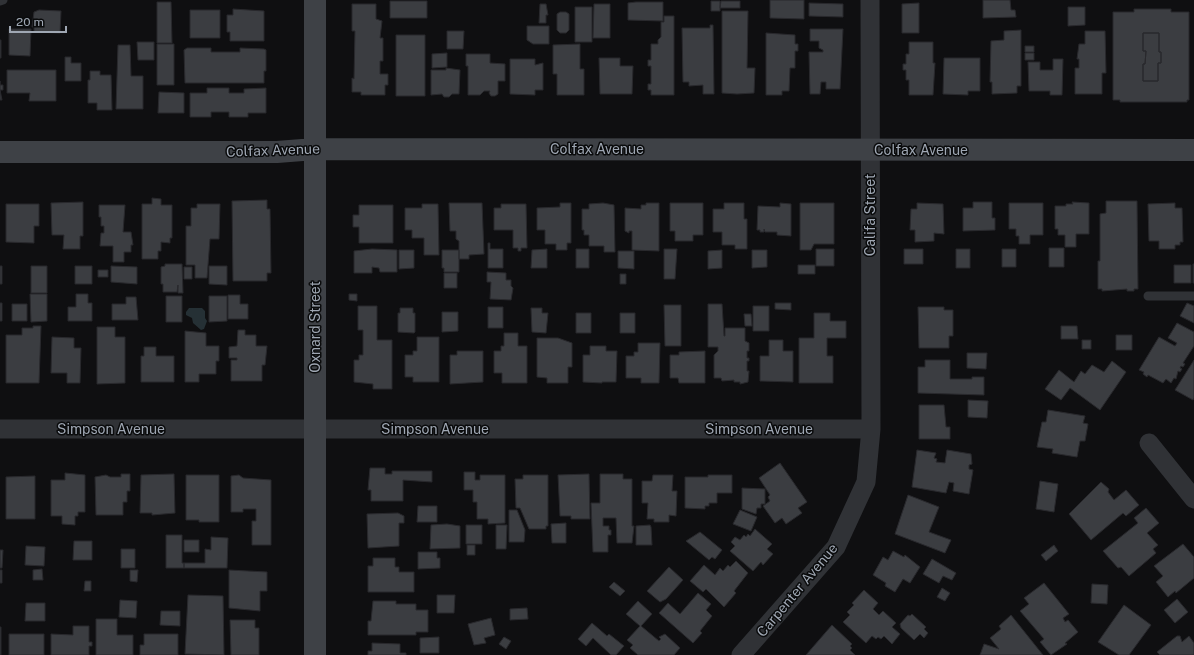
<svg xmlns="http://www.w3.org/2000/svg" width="1194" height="655" font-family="'Public Sans',sans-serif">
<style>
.water{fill:#253035}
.building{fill:#3b3d41;stroke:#29292d;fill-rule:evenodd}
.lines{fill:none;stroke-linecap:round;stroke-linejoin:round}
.service{stroke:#303236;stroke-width:9}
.minor{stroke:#303236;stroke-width:19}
.secondary{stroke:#3e4146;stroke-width:22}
.labels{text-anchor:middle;stroke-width:3;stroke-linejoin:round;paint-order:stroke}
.street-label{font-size:14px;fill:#9fa7b3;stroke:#0a0b0c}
</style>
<rect width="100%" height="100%" fill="#0f0f11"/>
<!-- water -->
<path class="water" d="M189,308H202L205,311V318L207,321L204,329L201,330L193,323L192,318L186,315V312Z"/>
<!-- building -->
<path class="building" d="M770,0H804V19L770,18Z
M983,0H1010L1011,10H1015L1016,17L983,18Z
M390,1H427V18H390Z
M711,1H720V11H711Z
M721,1H740V8H720Z
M157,2H171L172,43H157Z
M636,2H663V21L628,20V3Z
M809,3L843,4V17L809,16Z
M919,3V33H902V4Z
M352,4H376V19L382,21L380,38H383V61H380V74H388V85H385V95H361V92H352V78L354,79L355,31H352Z
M540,4H546L548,15H546V23H539Z
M594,4H610V38H593Z
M575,7H592V42H575Z
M1068,7H1085V25L1068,26Z
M233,9L264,11V41H230V32H227V15H233Z
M1134,9H1171V12H1189V100H1187V102H1120V100H1113V12H1134ZM1143,33H1159V52H1161V63H1158V81H1143V64H1145L1146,51H1143Z
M39,10L61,11L60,33L34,32V27H32L34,12Z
M190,10H220V38H190Z
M722,11H748L747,68H755L754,93L737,94L722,93Z
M560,12H566L569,14V30L566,33H560L557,30V14Z
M664,16H674V95H651V90H648V84H651V66H648V60H651V44H658V40L661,37V22H664Z
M710,25H713L714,94H703V85L689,86V82H683L682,28H710Z
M527,26H549V44H533L527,40Z
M9,29H31L30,56L9,55Z
M810,29H843L840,89H826V82H821L820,94H810L809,52H823V50L819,48V41H810Z
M1021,30V86H1017V93L992,94V82H990L991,41L1004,40V31Z
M447,31H464L463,49H447Z
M1085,31H1105L1106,73H1102V94H1075V68H1079V59H1077L1079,44H1085Z
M766,33L795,35V44H798V51H795V68H790L789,91H782V95H766Z
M1143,33H1159V52H1161V63H1158V81H1143V64H1145L1146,51H1143Z
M396,35H425V96H396Z
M0,40H1V58H0Z
M137,42H154V60H138Z
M909,42H933V63H935L933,95H909V80H906V70H903V64H906V54H909Z
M157,44H174V85H157Z
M580,44V69H584V95H557V74H553V45Z
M118,45H130L131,76H143V109H116Z
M1025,46H1034V52H1025Z
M187,48H211V52H240V48L264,49L266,50V71H264V83H185L184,50Z
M447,53V67L432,68V54Z
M1025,53H1034V60H1025Z
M466,54H490V63L505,64V81H498V94L495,96H491L489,93L490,91H484L480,95H468V66H466Z
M65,57H71V63H81V81H65Z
M599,58H620V66H633L632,94H600Z
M944,58H980V91H968V95L943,94Z
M510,59H535V65L543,63V90H535V95L510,94Z
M1053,59H1063L1062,95H1050V91H1029L1028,62H1040V70H1053Z
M446,68L460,70L459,94H452L449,97H444L442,94L431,95V70H446Z
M7,70H56V101H29L30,93H7Z
M90,71H100V75H111L112,110H97V103H88V80H90Z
M0,81V85H3V90H0L2,100H0Z
M207,88H229V93H244V89L266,88V113H248V117H229V112H211V117H190V93H207Z
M159,92L184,93V113H158Z
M152,198L161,199V205H172V238H170V243L161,242V251H158V259H142V204H152Z
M267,200V209H270L271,273H267V281H233L232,201Z
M1106,201H1137L1138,289H1134V291H1127V289L1102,291V289H1098V261H1100V214L1106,213Z
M83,202V236H80V249H63L64,235H52L51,203Z
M973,202H992V218H995V230L963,231V208H973Z
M1072,202L1089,203V234H1076V247H1065V235H1058V229H1055V206H1066V204H1073Z
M449,203H482L484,254L469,255V259H459V241L456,239V231H450Z
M560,203H571V243H567V250H556V244H545V230H537V208L560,207Z
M603,203L614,205L615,252H604V246H589V235H584V230H582V209H589V204Z
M646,203H659V251L632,250V231H629V233L625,231V208L641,209V205H646Z
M670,203H703V235H693V241H675V231H670Z
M724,203H744V219H747V249H735V245H722V232H713V209H724Z
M780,203L791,204V236L777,235V232H765L764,229V232H760V230H757L758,206L780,207Z
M800,203H834V244H814L811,250H800Z
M917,203L943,204L944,234L934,233V241L915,242V230H910L911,209H917Z
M1009,203H1043V235H1030V244H1019V236H1016V229H1009Z
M1175,203V208H1182L1183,242H1180V245H1175V249H1159V241H1149L1148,204Z
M6,204H39V226H34V243L6,242Z
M197,204H220L219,239H210L207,278H195V265H186V226H191V208H197Z
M422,204H438L439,255H424V238H412V230H405V208H422Z
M501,204H526L527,248H521V251H518V248H513V230H494V208H501Z
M99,205H125L123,232H131L133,245H131V252H124V262H113V246H100L101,233H104V226H101V217H99Z
M359,205H393V243H359V227H353V215H359Z
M488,243H490V249H503V268H488Z
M1049,248H1064V267H1049Z
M372,249L397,250V272H380L379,268L372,267V273H354V251Z
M547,249V268H531L532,250Z
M576,249H589V268H576Z
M664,249H677L675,279H664Z
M816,249H834V266H816Z
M904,249H923V264H904Z
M956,249H970V268H956Z
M1002,249H1016V267H1002Z
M399,250H414V268L399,269Z
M442,250H459V272H444V268H442Z
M722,250V268L708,269V251Z
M752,250H767V267L752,268Z
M618,251H634V269L618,268Z
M165,264H182L183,293H178V285L177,292H163V284H161V267L165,266Z
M1193,264H1194V283H1193Z
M798,265H815V274H798Z
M1174,265H1191V283H1174Z
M0,266H2V284H0Z
M31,266H47V293H31Z
M75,266H92V284H75Z
M111,266L137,267V284L111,282Z
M209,266H227V285L209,284Z
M184,267H192V279H184Z
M98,270H108V277H98Z
M487,272L506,273V280H511V286L513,288L511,300L490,299L491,282H487Z
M444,273H457V288H444Z
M620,274H626V284H620Z
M30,294H47V321L31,322Z
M76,294H88V303H92V321H68V307H76Z
M349,294H357V301L349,300Z
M228,295H240V304H248V319H228Z
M166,296H182V322H166Z
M209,296H227V321L209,322Z
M126,297H136L138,320H112V304H126Z
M0,303H2V321H0Z
M775,303H791V310L775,309Z
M1187,303L1194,306V323L1180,316Z
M12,304H27V321H12Z
M708,304H722L724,336H725V328H745V341L749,343V351H747V358H749V361H747V371H749L748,382L740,384V382H734V380L722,381L721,378H714V355L718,351V347H708Z
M664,305H681V346H665Z
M358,306H377V340H392V389H373V384L354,382V360H359V355H363V330H358Z
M753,306H769V331H753Z
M488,307H503V328H488Z
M918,307H944V310H953V336H949V348H919Z
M400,308H413V313H415V332L414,333L398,332V313H400Z
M531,308H542V313H548L546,333L532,332Z
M442,312H458V331L442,332Z
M576,313H591V333H576Z
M620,313H635V333H620Z
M814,313H830V321H846V338H827V356H833V383H799V338H814Z
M744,314H751L752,326H745Z
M1177,323L1194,332V346L1183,363L1185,364L1183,367L1181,366L1180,368L1182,369L1180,372L1178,371L1176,379L1174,378L1171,383L1166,379L1163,383L1148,375L1147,377L1143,374L1144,372L1139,370L1159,337L1175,346L1177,343L1168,338Z
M33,326H41L39,383H6V335H22V328H33Z
M1061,326H1077L1078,339H1061Z
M97,327H115V337H125V383L97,384Z
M238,330H245V335H256V346H267L265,365H262V381H231V360H237V358H229V347L237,346Z
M185,331L206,333V346H219V361H216V374H199V382H185Z
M504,333H518V346H527V383H502V373H494V351H501V346H504Z
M1116,335H1132V350H1116Z
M52,337L74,338V348H81L80,383H67V373H51Z
M417,337H439V382H413V377H405V355H413V351H417Z
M537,338H558L572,343V367H568V383H547V378L537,377Z
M769,340H783V351H793V382L760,381V356H769Z
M1082,340H1091V349H1082Z
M638,343H660L659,383H641V378H626V356H634V352H638Z
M590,346H606V351H617L616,382H602V383L583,382V355H590Z
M144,347H156V356H174V382H141V356H144Z
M457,351H483V382L450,384V355H457Z
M705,351V383H679L678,378H670V355H679V352Z
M967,353H987L986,369L967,368Z
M925,360H950V379H972V377H984V395L918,393V367H925Z
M1194,360V398L1193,400L1175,390Z
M1112,361L1126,372L1100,410L1070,388L1061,400L1045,389L1059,370L1074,382L1081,371L1085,374L1092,365L1104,372Z
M968,400L988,401L987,418L968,417Z
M919,405H944L946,427H950V439H919Z
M1048,410L1085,416L1083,423L1088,424L1085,441H1080L1077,457L1052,453L1053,449L1037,447L1042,422H1046Z
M917,450L936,453L934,458L937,459L936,462L945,463L947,450L971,454L972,464L969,465V469L973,470L969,494L953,491L954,483L949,482L946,493L912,487Z
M780,463L807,502L798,508L802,513L786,524L782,518L775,523L763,506L770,501L768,497L770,495L759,478Z
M370,468H385V474H392V471H432V482L403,480V501H371V490H368Z
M464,472H475V480H480V475H505V523L488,524V519H477V502H473V490H464Z
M65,473L85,475V512H78V516H75V525L62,524V516H51V480H65Z
M121,474H130V491H127V502H123V515H96L95,477L106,475L110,477H121Z
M174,474L175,513L152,515V513H140L141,475Z
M589,474L590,519H571V516H560L558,475Z
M600,474H623V479H632V526H634L632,543H617L616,518H603V526H609V530H611V535H608V552H593L591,503H600Z
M186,475H219V522H199V520H186Z
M239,475L243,478L271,480V545H252V521H256V509H243V512H231V476Z
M523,475H548V526H546V529H529L520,508H516L515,479H523Z
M653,475H673L672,491H677L676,516L669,515V522H654V519H647L648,503H642V481H652Z
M708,475H732V493H717V503H709V506H705V509L685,508V477H708Z
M35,476V519H6V477Z
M1040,481L1058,484L1054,512L1036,509Z
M1101,482L1109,489L1108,492L1114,500L1126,490L1139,505L1126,516L1123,513L1091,540L1069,514Z
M742,488L765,489V504H761V508H757L756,514L742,509Z
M908,495L939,507L929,532L951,540L945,553L895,534Z
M418,506H437V522H417Z
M1146,508L1159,523L1147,533L1158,545L1153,549L1156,553L1129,576L1121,567L1118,568L1103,551L1138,523L1134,518Z
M509,510H517L525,530L524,542H509Z
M740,510L757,517L751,531L733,524Z
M398,513L404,516V523H399V546L368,548L367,514Z
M566,523V543H552L551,524Z
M447,524L460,526V548L430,549L431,525Z
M466,525H482V544H466Z
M496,525H507L506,549H496Z
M650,525L651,527L652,545H636V526Z
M755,529L772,544L767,549L773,554L763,565L761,562L753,571L730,551L735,546L731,542L735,537L740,540L744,535L746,537L748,534L750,536Z
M700,532L722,550L715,559L712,557L709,560L686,541Z
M166,535H182V563H184V568H166Z
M211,537L228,538L227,568H184V563H205V549L211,550Z
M184,540H199V552H184Z
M74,541H92V560H73Z
M1183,544L1194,557V578L1176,593L1175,591L1168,597L1156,582L1163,576L1154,566Z
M467,545H475V555H467Z
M1054,545L1058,551L1046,561L1041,555Z
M26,546L45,547L44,566L25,565Z
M121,549H135V568H121Z
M0,550H3L2,568H0Z
M893,551L904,557L905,555L920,567L910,583L903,579L895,592L885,586L886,583L873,575L883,557L888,560Z
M418,552H437V558H440V568L418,569Z
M373,558H395V567H399V572H414V592H368V566H373Z
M932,559L956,573L952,580L943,576L939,583L923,574Z
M736,561L748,573L734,591L736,593L724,607L706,589L703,592L690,581L704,565L715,575L720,568L723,571L728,565L730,567Z
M669,567L683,580L666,599L660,602L647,591Z
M42,569L43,580H33V570Z
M0,570H2V583H0Z
M130,570H138L137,582L130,581Z
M229,570L267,572V591H260V611L229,608Z
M85,581H91V591H84Z
M614,582L625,591L620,596L609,587Z
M1044,583L1069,614L1063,618L1065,622L1068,620L1078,632L1065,643L1067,644L1051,655L1040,642L1044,639L1020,611L1029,604L1024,598Z
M1092,584L1108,585L1107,604L1091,603Z
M942,588L950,593L945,601L937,597Z
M864,590L878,603L873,609L879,615L883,611L896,623L892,627L900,634L892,644L884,636L881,639L878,637L876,639L872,636L866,643L843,622L850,615L847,612L854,605L852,603Z
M698,593L711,604L706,610L712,616L700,631L702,633L693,643L659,613L668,603L680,614Z
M188,595L223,596L224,655L185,654Z
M437,595H455L454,613H437Z
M1177,599L1188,612L1175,623L1164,610Z
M120,600L137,601L136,618L119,617Z
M373,601H396V604H416V610H428V632H416V635H368V621H371Z
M638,601L652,614L641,626L659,641L661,639L659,637L665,634L680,648L674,655H638L630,648L633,645L627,640L640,626L626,614Z
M26,603H45V621H25Z
M1124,605L1151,625L1129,655H1119L1098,642Z
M527,608L528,619L510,620V609Z
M161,611H180V626L160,625Z
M912,614L926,627L924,629L928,633L924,638L920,634L914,640L901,628L900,624L908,615L910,616Z
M1011,615L1043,655H980L984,644L999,649L990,638L1001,629L999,626Z
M491,618L495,635L484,638L486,643L474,645L468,624Z
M96,619H117V635H133V655H96Z
M230,620H255V628H259V655H231Z
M592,623L607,636L609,634L624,646L616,655H611L593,638L586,646L578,639Z
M832,625L852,644L850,646L852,648L850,650L855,655H806Z
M73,626H89V642H92V646H89V655H51V634L73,635Z
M0,627H1V655H0Z
M9,634H44V655H9Z
M144,634H178V655H140V645H144Z
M1177,636H1180L1182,642L1189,636L1194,643V655H1160L1157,652Z
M439,637V653H420V638Z
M504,637L511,641L506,649L499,644Z
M372,643L400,644V653H406V655H368V651H372Z"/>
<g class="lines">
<!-- service -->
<path class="service" d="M0,1L3,0
M1148,296H1194"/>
<!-- minor -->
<path class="minor" d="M0,429H871
M1149,443L1194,499
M741,655L836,547L866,482L871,429L870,0"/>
<!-- secondary -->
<path class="secondary" d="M315,0V655
M0,152H277L315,149L1194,150"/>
</g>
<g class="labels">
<!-- street labels -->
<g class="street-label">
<text x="597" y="154">Colfax Avenue</text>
<text transform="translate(273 150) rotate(-2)" y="5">Colfax Avenue</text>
<text x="921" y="155">Colfax Avenue</text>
<text transform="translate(870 215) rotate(-90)" y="5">Califa Street</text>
<text transform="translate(315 327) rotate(-90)" y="5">Oxnard Street</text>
<text x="111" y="434">Simpson Avenue</text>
<text x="435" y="434">Simpson Avenue</text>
<text x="759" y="434">Simpson Avenue</text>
<text transform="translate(797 590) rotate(-50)" y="5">Carpenter Avenue</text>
</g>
</g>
<!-- scale -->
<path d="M10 26v6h56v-6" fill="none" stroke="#9fa7b3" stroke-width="2"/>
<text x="16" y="26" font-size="12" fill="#9fa7b3" stroke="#0a0b0c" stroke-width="3" paint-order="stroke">20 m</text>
</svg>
